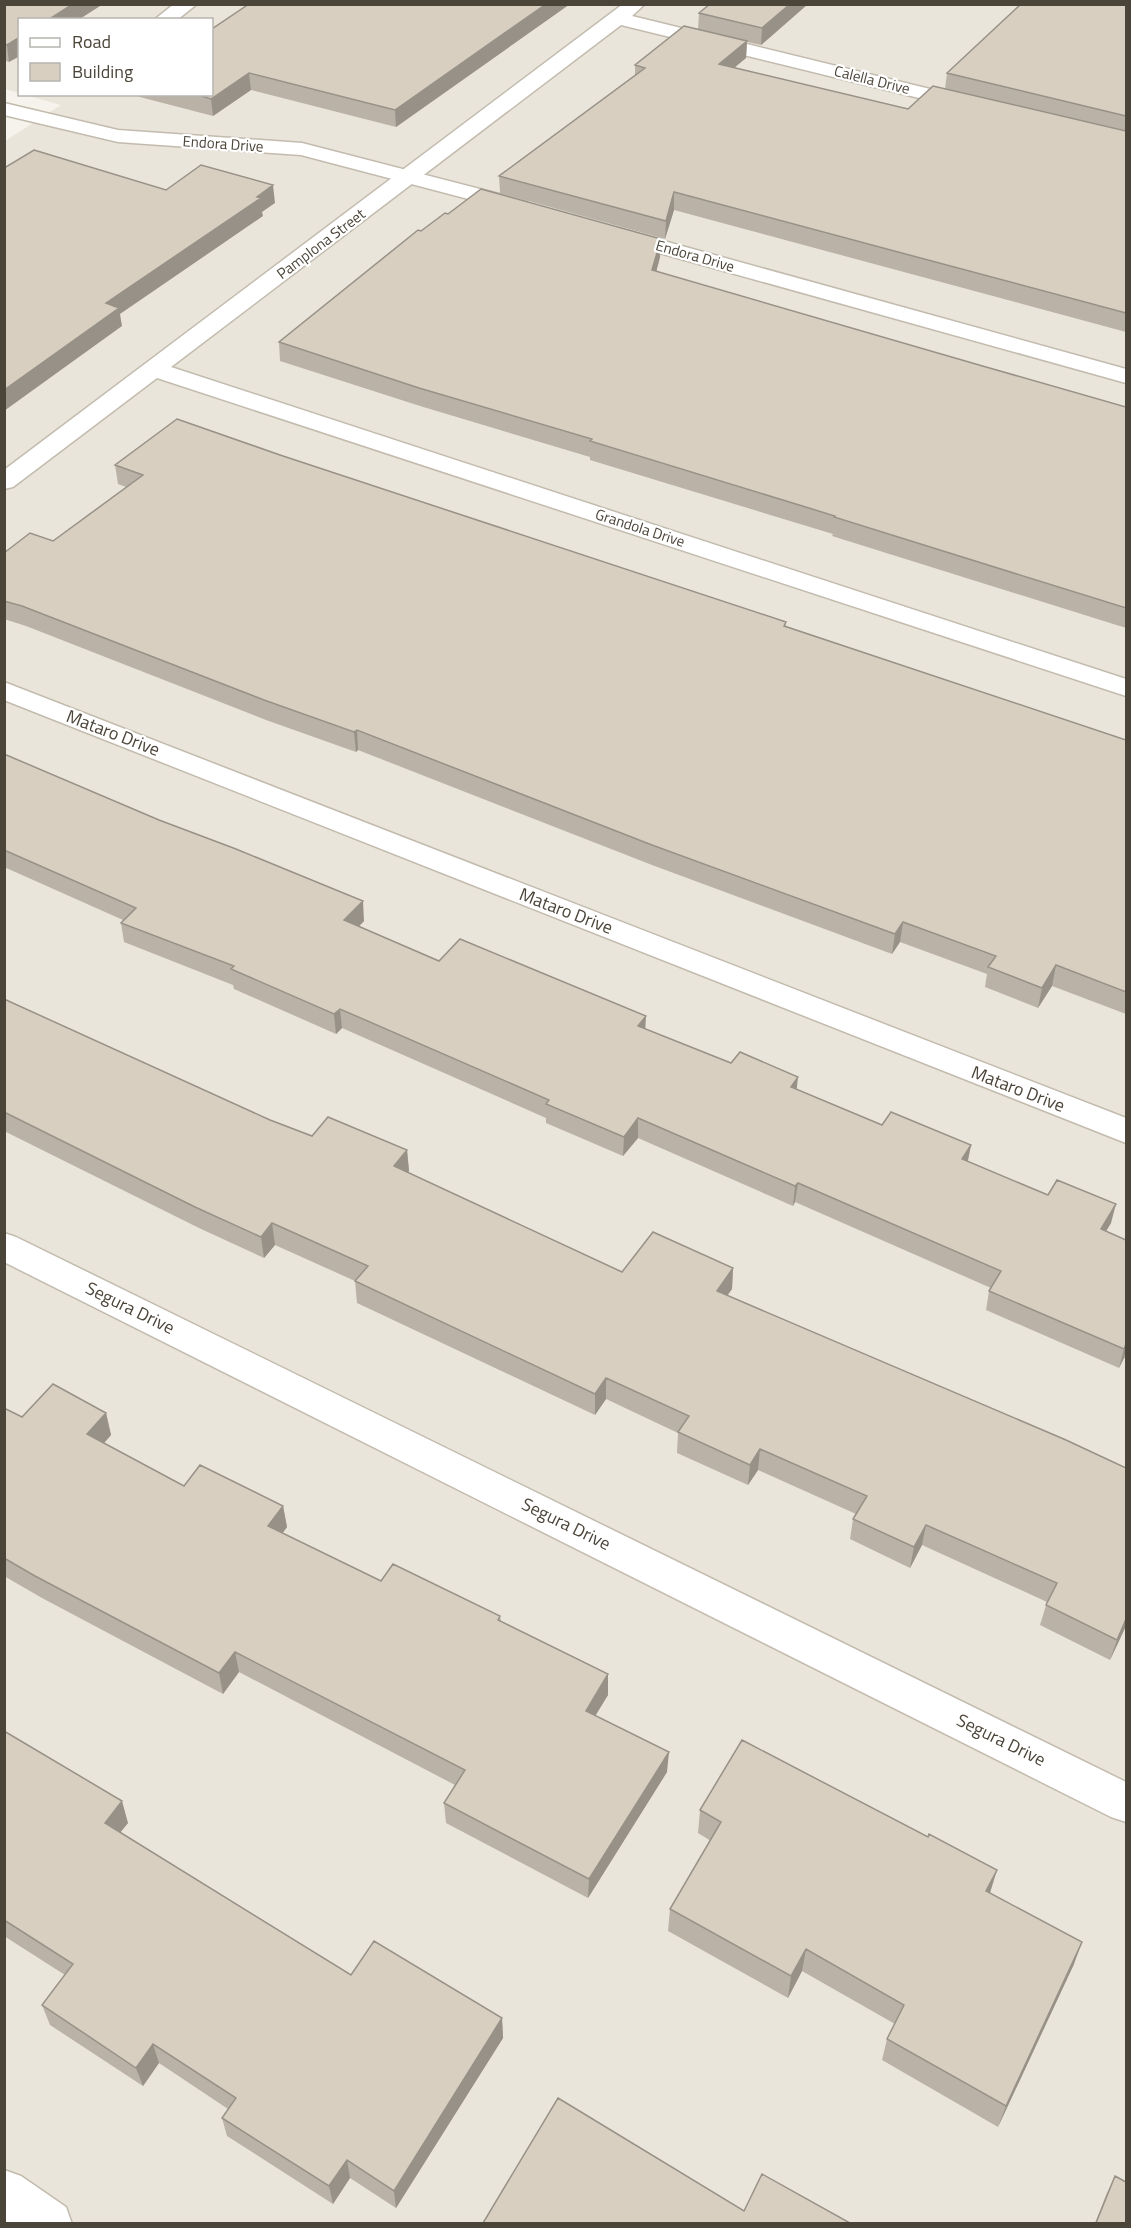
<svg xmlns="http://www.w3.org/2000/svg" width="1131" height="2228" font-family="'Titillium Web',sans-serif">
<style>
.residential{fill:#eae5da}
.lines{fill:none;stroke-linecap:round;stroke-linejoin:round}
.minor-casing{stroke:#c2bbae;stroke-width:3}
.tertiary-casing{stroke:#c2bbae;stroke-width:3}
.minor{fill:#fff;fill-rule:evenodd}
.tertiary{fill:#fff;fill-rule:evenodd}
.wall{fill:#bab2a6}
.shaded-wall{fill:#979187}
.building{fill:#d8cfc1;stroke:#979187;stroke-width:1.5}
.labels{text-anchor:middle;stroke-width:4.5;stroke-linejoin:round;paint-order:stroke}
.far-street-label{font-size:15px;fill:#4b4439;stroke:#fff}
.street-label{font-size:18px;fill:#4b4439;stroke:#fff}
</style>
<rect width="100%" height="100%" fill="#f6f3ec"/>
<!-- residential -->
<path class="residential" d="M5,5H1126V2223L5,2224V141L61,105L25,95L212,94V20H20L19,93L5,89Z"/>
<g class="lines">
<!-- minor casing -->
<g class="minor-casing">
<path id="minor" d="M623,4H645L632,16L975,100L978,104L975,108L968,110L621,25L171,367L1126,679V696L157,378L13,487L4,489V470Z
M4,682L1126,1118V1143L4,700Z
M4,1233L16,1237L1126,1782V1822L1111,1817L4,1262Z
M4,2170L21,2176L66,2207L72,2224H7L4,2221Z"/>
</g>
<!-- tertiary casing -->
<g class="tertiary-casing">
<path id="tertiary" d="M174,4H197L177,20H154Z
M4,103L118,130L302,143L526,201L529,206L526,211L518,212L301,155L118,142L4,115Z
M617,228L1126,369V383L609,239L606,234L609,229Z"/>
</g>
<!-- minor -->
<use href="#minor" class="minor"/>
<!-- tertiary -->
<use href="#tertiary" class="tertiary"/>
</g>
<!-- wall -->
<path class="wall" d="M4,4H103L78,20H20L9,62L4,60Z
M249,4H570L396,127L251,90L213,116L136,96V94H212Z
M808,4L761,45L747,42L746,58L734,68L908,109L945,89L947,73L1126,4V332L674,210L665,239L500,193L499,176L635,75V65L698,29L699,13Z
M421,231L660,257L656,272L986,367L1126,407V628L832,536L833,534L590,460V457L420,406L280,361L279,342Z
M280,455L786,622V626L1126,740V1014L1052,986L1038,1008L985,987L987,974L900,942L892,954L652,865L358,750L356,752L266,720L26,626L4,619V553L53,541L126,487L118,484L115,465Z
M4,754L364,921L359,926L439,961L646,1029L882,1125L971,1145L968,1161L1111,1223L1106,1231L1126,1240V1359L1124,1358L1119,1368L986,1310L989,1291L991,1288L795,1202L793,1206L638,1138L623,1156L546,1123V1118L342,1028L336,1034L234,989L233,985L124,942L121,923L123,920L4,867Z
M4,999L270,1120L312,1136L407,1150L409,1171L407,1173L622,1272L733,1268L732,1289L727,1295L1126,1468V1626L1110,1660L1040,1625L1047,1602L922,1545L910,1568L850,1539L853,1519L856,1514L758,1470L748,1485L677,1453L678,1433L606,1399L595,1415L357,1303L355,1281L275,1245L264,1258L199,1228L4,1131Z
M4,1408L22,1417L106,1413L111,1435L104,1443L184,1486L283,1506L287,1527L282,1533L381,1581L500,1616L501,1621L608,1695L595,1716L667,1772L588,1898L446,1823L444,1803L455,1785L239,1672L223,1694L42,1598L4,1576Z
M4,1731L128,1823L120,1832L351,1975L502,2018L503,2038L396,2208L350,2178L333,2204L227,2136L222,2118L228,2109L159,2063L143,2086L50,2025L42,2005L65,1975L4,1936Z
M700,1810L990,1893L1074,1964L998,2127L882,2060L887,2039L895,2024L802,1971L788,1998L668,1931L670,1909L711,1841L698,1833Z
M1115,2176L1126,2223H1095L1106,2195Z"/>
<!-- shaded-wall -->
<path class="shaded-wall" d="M73,4H103L78,20H48Z
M546,4H570L396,127L395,110Z
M790,4H808L761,45L762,28Z
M20,37V56L9,62L7,45Z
M747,41L746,58L718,81L719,64Z
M249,73L251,90L213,116L211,99Z
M273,185L275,203L262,212L263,216L120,314L122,326L4,411V390L106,303Z
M674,192V210L665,239L666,221Z
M661,239L660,257L652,288V270Z
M357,730L358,750L356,752L354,732Z
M363,901L364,921L346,940L344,920Z
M903,922L900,942L892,954L895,934Z
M1056,965L1052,986L1038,1008L1042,988Z
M340,1009L342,1028L336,1034L334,1014Z
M646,1016L645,1035L638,1026Z
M798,1077L796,1096L791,1087Z
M638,1118V1138L623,1156L624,1137Z
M971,1145L967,1164L962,1159Z
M407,1150L409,1171L395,1188L394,1166Z
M798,1183L795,1202L793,1206L795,1186Z
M1116,1204L1111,1223L1096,1248L1101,1229Z
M272,1223L275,1245L264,1258L261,1237Z
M733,1268L732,1289L716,1312L717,1291Z
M1126,1344V1350L1124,1358L1119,1368L1124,1349Z
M606,1378V1399L595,1415V1394Z
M106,1413L111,1435L93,1456L87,1434Z
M760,1449L758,1470L748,1485L750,1465Z
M283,1506L287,1527L272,1548L268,1526Z
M926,1525L922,1545L910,1568L914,1547Z
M1126,1619V1626L1110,1660L1117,1640Z
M235,1652L239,1672L223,1694L219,1673Z
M608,1674V1695L586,1731V1711Z
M669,1752L667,1772L588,1898L589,1879Z
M122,1801L128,1823L111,1844L105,1823Z
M997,1870L990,1893L980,1914L986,1891Z
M1082,1942L1074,1964L998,2127L1006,2106Z
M806,1949L802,1971L788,1998L791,1976Z
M502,2018L503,2038L396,2208L394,2191Z
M153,2044L159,2063L143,2086L136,2068Z
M347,2160L350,2178L333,2204L329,2186Z"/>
<!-- building -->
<path class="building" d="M4,4H73L48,20H20V37L7,45L4,44Z
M249,4H546L395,110L249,73L211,99L195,94H212V29Z
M710,4H790L762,28L699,13Z
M1021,4H1126V116L947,73Z
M684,26L747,41L719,64L908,109L933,86L1126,131V313L674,192L666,221L499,176L645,68L635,65Z
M34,150L166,190L201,165L273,185L257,197L261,198L106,303L119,308L4,390V167H6Z
M481,189L661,239L652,270L986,367L1126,407V608L834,517L835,516L590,441L592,439L419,388L279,342L418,230L421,231L445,213L448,214Z
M177,419L280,455L786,622L784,626L1126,740V992L1056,965L1042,988L988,967L996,956L903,922L895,934L652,845L357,730L354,732L264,700L22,606L4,601V553L30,533L53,541L143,475L115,465Z
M4,754L159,820L236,849L363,901L344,920L439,961L460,939L646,1016L638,1026L731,1063L740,1052L798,1077L791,1087L882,1125L891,1112L971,1145L962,1159L1048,1195L1057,1180L1116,1204L1101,1229L1126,1240V1344L1124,1349L989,1291L1001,1271L798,1183L795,1186L638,1118L624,1137L546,1104L549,1100L340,1009L334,1014L231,969L234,966L121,923L136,908L4,850Z
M4,999L270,1120L312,1136L328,1117L407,1150L394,1166L622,1272L653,1232L733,1268L717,1291L1066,1440L1126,1468V1619L1117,1640L1046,1605L1057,1583L926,1525L914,1547L853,1519L867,1496L760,1449L750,1465L678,1432L689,1416L606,1378L595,1394L355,1281L368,1266L272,1223L261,1237L195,1207L4,1112Z
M53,1384L106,1413L87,1434L184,1486L200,1465L283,1506L268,1526L381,1581L393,1564L500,1616L498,1620L608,1674L586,1711L669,1752L589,1879L444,1803L465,1770L235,1652L219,1673L35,1576L4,1558V1408L22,1417Z
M4,1731L122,1801L105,1823L351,1975L374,1941L502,2018L394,2191L347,2160L329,2186L222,2118L236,2098L153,2044L136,2068L42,2005L73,1964L4,1920Z
M742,1740L928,1837L929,1834L997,1870L986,1891L1082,1942L1006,2106L887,2039L904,2005L806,1949L791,1976L670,1909L721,1822L700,1810Z
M558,2098L744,2211L762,2174L850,2223H483Z
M1115,2176L1126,2182V2223H1096Z"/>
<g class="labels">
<!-- far-street labels -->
<g class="far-street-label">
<text transform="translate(872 80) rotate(14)" y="5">Calella Drive</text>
<text transform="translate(223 144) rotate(4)" y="5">Endora Drive</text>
<text transform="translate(321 244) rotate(-37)" y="5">Pamplona Street</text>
<text transform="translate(695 256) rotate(16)" y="5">Endora Drive</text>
<text transform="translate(640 528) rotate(18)" y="5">Grandola Drive</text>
</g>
<!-- street labels -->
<g class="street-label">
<text transform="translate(113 733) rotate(21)" y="6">Mataro Drive</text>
<text transform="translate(566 911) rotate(21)" y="6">Mataro Drive</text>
<text transform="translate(1018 1089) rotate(21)" y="6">Mataro Drive</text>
<text transform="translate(130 1308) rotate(26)" y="6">Segura Drive</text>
<text transform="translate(566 1524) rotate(26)" y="6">Segura Drive</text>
<text transform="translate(1001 1740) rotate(26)" y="6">Segura Drive</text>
</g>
</g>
<!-- border -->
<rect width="1131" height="2228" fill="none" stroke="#4b4439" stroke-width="12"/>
<!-- legend -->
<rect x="18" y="18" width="195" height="78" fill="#ffffff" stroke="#b7b4b0" stroke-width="1.5"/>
<rect x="30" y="38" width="30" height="9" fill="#ffffff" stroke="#b7b4b0" stroke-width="1.5"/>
<text x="72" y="48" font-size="18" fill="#4b4439">Road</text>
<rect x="30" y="63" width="30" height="18" fill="#d8cfc1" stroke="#b7b4b0" stroke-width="1.5"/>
<text x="72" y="78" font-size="18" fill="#4b4439">Building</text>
</svg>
